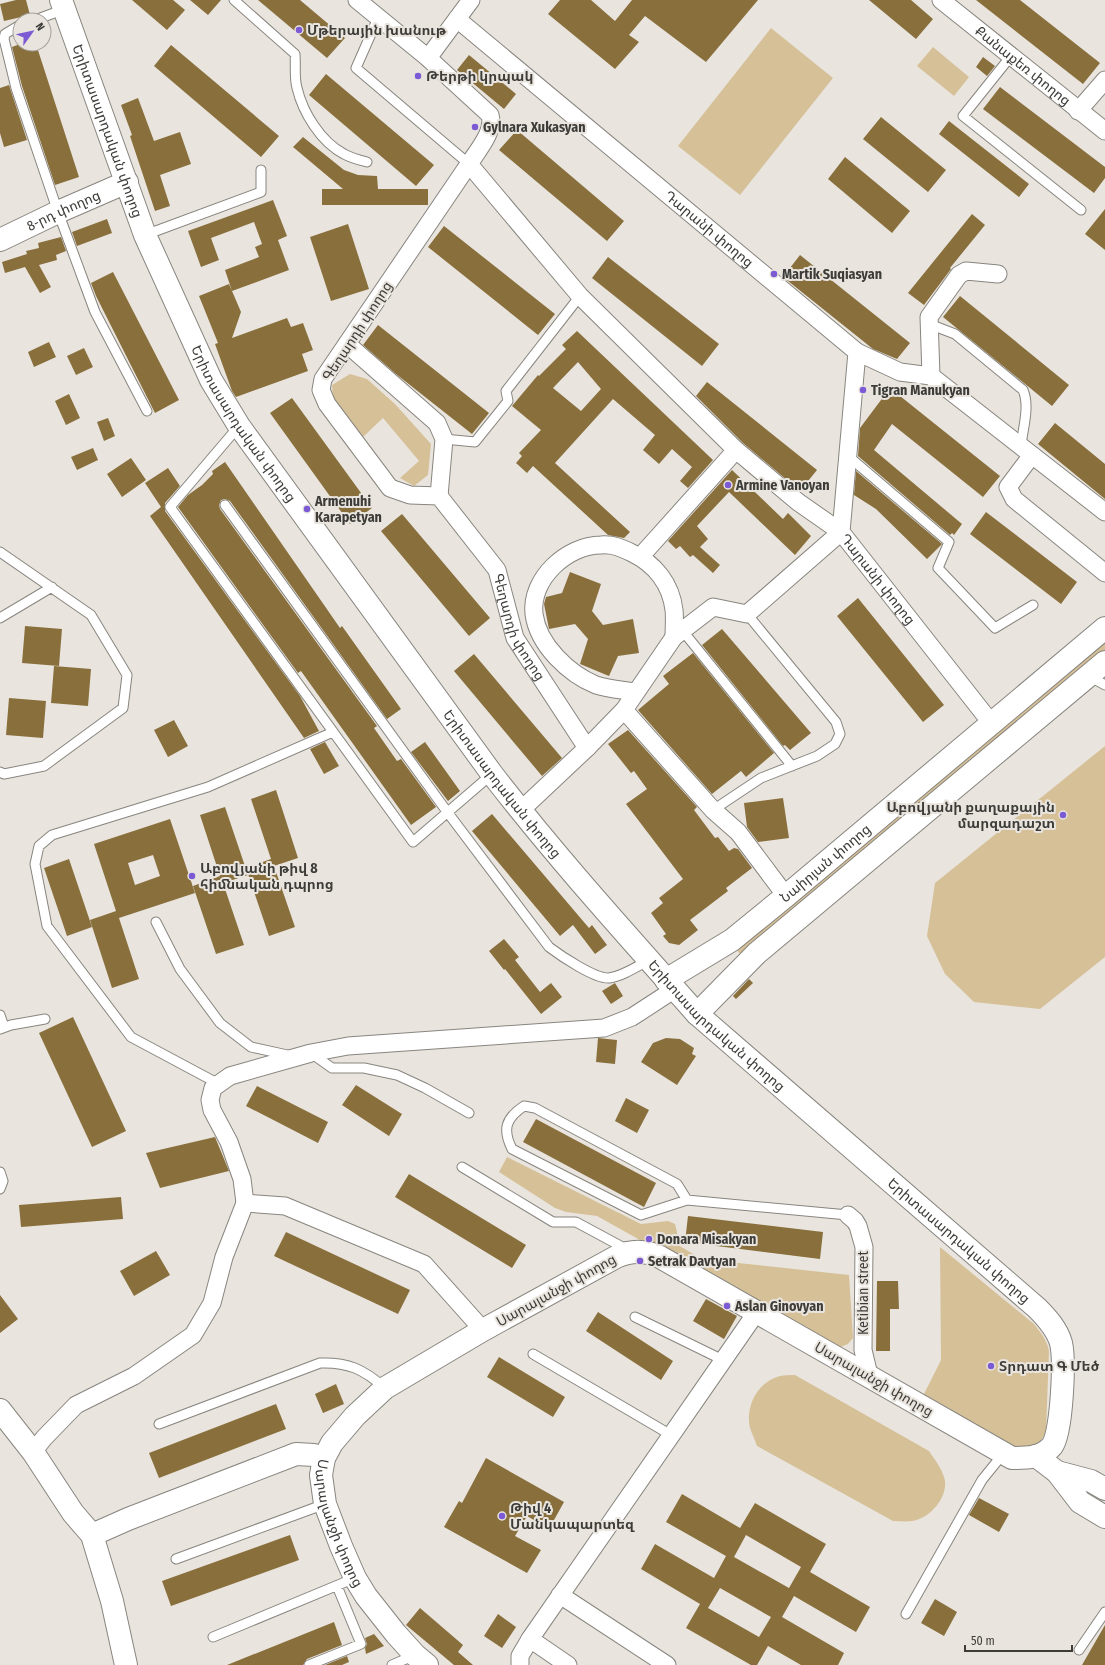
<svg xmlns="http://www.w3.org/2000/svg" width="1105" height="1665" font-family="'Fira Sans Condensed','Noto Sans Armenian',sans-serif">
<style>
.green{fill:#d6c098}
.building{fill:#896f3c;fill-rule:evenodd}
.lines{fill:none;stroke-linecap:round;stroke-linejoin:round}
.lane-casing{stroke:#88857f;stroke-width:11}
.street-casing{stroke:#88857f;stroke-width:19}
.secondary-casing{stroke:#88857f;stroke-width:24}
.lane{stroke:#fff;stroke-width:9}
.street{stroke:#fff;stroke-width:17}
.secondary{stroke:#fff;stroke-width:22}
.poi-dot{fill:#7b5ad4;stroke:#e9e5de;stroke-width:1.5}
.labels{text-anchor:middle;stroke-width:4;stroke-linejoin:round;paint-order:stroke}
.poi-label{font-size:14px;font-weight:bold;fill:#3d3c39;stroke:#e9e5de;text-anchor:start}
.street-label{font-size:14px;fill:#3d3c39;stroke:#e9e5de}
</style>
<rect width="100%" height="100%" fill="#e9e5de"/>
<!-- green -->
<path class="green" d="M771,28L833,78L740,195L678,146Z
M933,47L969,77L954,96L917,66Z
M350,374L367,379L395,404L431,444L428,475L414,486L400,478L419,461L383,418L363,437L333,398L332,385Z
M1105,642V650L740,954L736,949Z
M1105,746V957L1040,1009L974,1002L945,974L927,936L935,883Z
M507,1157L641,1224L668,1221L675,1224L677,1232L678,1245L702,1259L849,1275L853,1338L848,1344L838,1348L819,1340L597,1216L566,1212L555,1208L499,1172Z
M940,1247L1034,1324C1041,1333 1047,1340 1049,1351L1046,1431C1041,1444 1034,1447 1022,1452L923,1396L941,1360Z
M795,1375L929,1451C935,1460 943,1470 945,1481C947,1499 929,1519 912,1521C906,1522 899,1521 893,1521L757,1446C755,1440 752,1434 750,1428C745,1407 757,1382 780,1376C784,1375 790,1375 795,1375Z"/>
<!-- building -->
<path class="building" d="M16,0H26L30,15L4,21L0,4Z
M132,0H173L185,10L167,30Z
M190,0H221L208,15Z
M258,0H300L345,38L327,58Z
M560,0H591L615,21L632,0H758L706,62L645,16L629,35L639,42L615,69L548,14Z
M869,0H911L933,19L916,39Z
M976,0H1020L1100,63L1083,84Z
M20,44H36L79,177L55,185L22,86L12,47Z
M171,45L279,136L261,157L154,66Z
M469,55L516,94L504,109L457,70Z
M983,57L995,66L987,76L976,67Z
M326,74L434,165L416,186L309,95Z
M9,85L27,140L4,147L0,133V88Z
M1000,87L1105,167V178L1094,193L983,109Z
M138,98L154,141L180,132L191,164L160,175L170,206L155,211L130,136L132,135L121,105Z
M881,117L946,170L928,192L863,139Z
M949,121L1029,184L1019,197L939,134Z
M517,130L624,221L607,241L499,150Z
M303,137L344,170L358,175L377,176L378,189H428V205H322V189H343L293,147Z
M845,157L910,211L892,233L828,179Z
M273,200L287,236L278,240L289,270L232,291L225,270L259,257L255,247L262,244L254,222L211,238L219,260L201,267L188,231Z
M1105,209V250L1085,234Z
M972,214L985,225L950,268L951,269L924,305L908,293Z
M107,219L112,233L77,246L72,232Z
M348,224L369,289L331,301L310,237Z
M444,226L555,314L538,335L428,247Z
M61,237L66,251L56,255L57,260L39,265L51,287L40,293L25,267L5,273L2,262L27,254L26,251L39,248L38,243Z
M800,255L910,343L897,359L873,349L783,277Z
M608,257L719,344L702,366L592,278Z
M113,272L179,400L155,413L96,296L91,283Z
M229,284L241,312L232,338L287,318L291,327L303,323L313,350L302,354L308,371L236,397L232,391L215,344L218,343L199,296Z
M960,296L1069,385L1052,406L943,317Z
M378,325L489,413L472,434L396,374L363,345Z
M577,331L713,460L688,488L680,481L692,467L672,449L659,464L643,450L655,435L613,399L555,463L630,532L624,538L608,535L533,466L527,473L516,463L522,456L519,453L541,430L512,406L538,375L539,376L566,349L562,345ZM578,362L601,389L581,411L553,388Z
M49,342L56,357L34,367L28,352Z
M84,348L93,367L76,375L67,356Z
M707,382L817,470L800,491L743,443L696,396Z
M890,388L1000,476L983,497L892,424L874,450L962,524L954,535L952,533L950,535L858,456L860,428Z
M69,394L80,418L66,425L55,401Z
M292,398L372,508L350,524L270,413Z
M108,418L115,436L104,441L97,422Z
M1055,423L1105,464V499L1038,444Z
M93,448L98,460L77,470L71,457Z
M131,458L146,480L122,497L107,474Z
M225,462L340,628L342,626L401,709L387,719L230,501L225,499L221,500L219,505L220,509L377,726L374,728L397,761L401,759L436,807L411,825L301,671L298,673L178,507L188,495L202,485L213,474L212,471Z
M168,468L180,486L165,503V511L300,696L319,731L304,738L150,516L161,507L145,483Z
M732,470L783,519L788,513L811,536L795,555L729,492L697,526L708,539L700,547L720,565L713,573L693,555L690,557L680,546L676,549L668,541Z
M856,471L942,544L927,559L876,509L854,495Z
M986,512L1077,582L1061,604L970,534Z
M402,514L490,618L469,636L381,531Z
M570,572L601,584L592,611L603,625L633,619L639,653L618,656L609,676L580,664L588,639L575,624L549,629L544,604L546,597L562,593Z
M858,598L944,705L923,722L837,616Z
M25,626L62,629L59,666L22,663Z
M722,629L811,733L790,750L785,745L783,746L702,645Z
M693,653L774,753L746,777L741,771L712,794L638,710L669,684L663,676Z
M474,654L562,758L542,776L454,671Z
M54,666L91,669L88,706L51,703Z
M9,698L46,701L43,738L6,735Z
M174,720L188,746L168,757L154,730Z
M628,730L697,807L694,810L715,838L718,837L729,851L734,848L738,849L752,868L726,888L728,891L690,920L698,930L679,945L669,943L663,936L666,934L651,913L663,903L659,898L683,879L626,804L647,789L634,771L631,773L608,744Z
M325,742L339,766L324,774L310,749Z
M425,742L460,791L448,801L411,752Z
M276,790L298,858L274,866L295,927L269,936L246,868L271,859L251,799Z
M783,798L789,838L758,842L747,827L744,803Z
M225,807L248,875L223,883L244,945L216,954L193,886L220,876L200,815Z
M492,814L589,928L592,925L607,945L595,954L573,925L560,936L472,831Z
M170,819L195,893L119,918L139,979L112,988L90,920L116,911L94,844ZM153,855L160,876L135,885L128,863Z
M69,859L92,927L67,936L44,868Z
M504,939L519,957L515,960L540,992L551,983L562,997L541,1014L505,969L504,970L489,951Z
M749,979L753,983L736,999L733,996Z
M615,983L623,996L611,1004L602,991Z
M73,1017L126,1131L92,1147L39,1033Z
M598,1038L617,1040L615,1064L596,1062Z
M666,1038L680,1039L694,1048L692,1054L696,1056L677,1085L641,1062L653,1043Z
M356,1085L402,1114L389,1136L342,1105Z
M257,1086L328,1122L318,1143L246,1106Z
M626,1098L649,1110L637,1133L615,1121Z
M536,1119L656,1183L644,1207L523,1142Z
M215,1137L229,1171L160,1188L146,1153Z
M409,1174L526,1245L512,1268L395,1197Z
M121,1197L123,1219L21,1227L19,1205Z
M688,1216L823,1232L820,1259L685,1242Z
M286,1232L410,1290L398,1314L274,1256Z
M156,1251L170,1275L134,1296L120,1271Z
M877,1281H898L899,1309H890V1351H876Z
M0,1295L18,1319L0,1333Z
M706,1299L737,1316L724,1339L693,1321Z
M598,1312L673,1361L661,1380L586,1331Z
M499,1357L565,1397L553,1417L487,1377Z
M336,1384L344,1404L323,1413L315,1394Z
M276,1404L286,1429L159,1478L149,1453Z
M486,1458L564,1502L549,1529L527,1516L515,1536L541,1550L527,1573L444,1527L459,1501L462,1503Z
M682,1494L740,1528L755,1503L826,1544L810,1572L870,1607L856,1632L794,1596L782,1617L844,1653L838,1665H801L768,1646L757,1665H751L686,1628L700,1604L641,1569L655,1544L714,1578L726,1556L666,1522ZM746,1535L801,1567L789,1588L734,1557ZM720,1588L771,1617L759,1637L708,1608Z
M979,1498L1009,1514L999,1532L969,1515Z
M290,1535L299,1560L171,1606L162,1581Z
M935,1599L957,1612L944,1636L921,1623Z
M420,1608L463,1645L458,1652L473,1665H454L406,1625Z
M498,1614L516,1627L502,1648L484,1636Z
M334,1622L342,1645L307,1659L303,1665H227Z
M1105,1625V1665H1082Z
M374,1634L384,1646L366,1654L365,1648L367,1644L365,1638Z
M347,1656L349,1662L342,1665H325Z"/>
<g class="lines">
<!-- lane casing -->
<g class="lane-casing">
<path id="lane" d="M234,0L295,54C296,66 294,77 297,88C303,113 321,142 344,154C351,158 359,160 367,162
M378,18L356,68L469,164
M35,20L65,9
M20,25L5,34L4,39L16,88L58,212L95,312L147,411
M1011,56L963,116L1081,210
M145,235L261,192V170
M929,324L955,334L1023,390C1030,406 1023,428 1021,445
M239,426L170,507L413,842L492,774
M444,439L475,442L508,401L506,391L580,296
M848,456L949,542L938,568L995,628L1033,605
M225,505L448,813L549,947C561,956 595,979 609,978C623,976 636,967 649,960
M0,552L91,615L127,675L123,708L44,766L4,774L0,772
M0,618L52,587
M682,630L792,766
M1089,676L1105,685
M713,810L761,778L817,756L835,744L840,734L836,722L747,614
M156,922L180,969L220,1023L251,1047L292,1056
M0,1015L4,1027
M0,1029L11,1025L45,1019
M311,1053L332,1068H364L397,1075L425,1088L469,1113
M219,1084L131,1037L47,926L35,864L39,846L52,835L208,787L333,732
M462,1167L553,1222H576L628,1250
M0,1172L3,1181L0,1189
M687,1200L677,1184L535,1108L524,1106C506,1118 502,1129 512,1149L641,1215L687,1200L848,1215
M635,1317L723,1360
M533,1354L671,1435
M159,1424L320,1363C348,1362 363,1369 385,1388
M176,1559L325,1504
M906,1614L982,1480L1003,1454
M213,1637L355,1578
M1079,1650L1105,1612
M309,1665L361,1644L337,1586
M392,1665L415,1655"/>
</g>
<!-- street casing -->
<g class="street-casing">
<g id="street">
<path id="s1" d="M357,0L428,58L490,115C495,131 478,150 469,164L323,379L321,390L327,404L390,488L410,495L439,496L497,570L515,638L587,748"/>
<path id="s2" d="M941,0L1105,131"/>
<path id="s3" d="M457,19L857,352L841,532L992,724"/>
<path d="M428,58L471,0"/>
<path d="M1078,111L1105,80"/>
<path d="M469,164L580,296L736,450L798,502L841,532L747,614L713,607L674,637L624,710L587,748L520,811"/>
<path d="M998,274L966,271L959,275L929,317L931,376L1105,512"/>
<path d="M347,344L437,423L444,439L439,496"/>
<path d="M857,352L900,372L931,376"/>
<path d="M1032,455L1008,487L1014,499L1105,573"/>
<path d="M640,557L736,450"/>
<path d="M635,692C623,690 608,689 596,685C569,674 538,645 534,614C530,579 567,545 601,545C613,544 622,548 632,553C655,564 671,584 674,610C675,618 674,628 674,637"/>
<path d="M624,710L713,810L738,832L786,896"/>
<path d="M848,1215L855,1221L858,1226L864,1247L863,1350L869,1375"/>
<path d="M483,1330L424,1264L285,1206L245,1203L242,1179L229,1142L212,1110L210,1100L213,1088L230,1076L311,1053L348,1046L604,1028L632,1017L675,989"/>
<path d="M33,1452L44,1438L76,1405L134,1376L193,1335L212,1303L224,1257L245,1203"/>
<path d="M560,1595L667,1665"/>
<path d="M530,1639L568,1665"/>
<path d="M520,1665V1656L530,1639L756,1313"/>
</g>
</g>
<!-- secondary casing -->
<g class="secondary-casing">
<g id="secondary">
<path id="s4" d="M61,0L145,235L211,380L239,426L492,774C556,857 627,935 697,1014L1037,1308C1047,1318 1057,1329 1061,1343C1065,1360 1062,1433 1052,1446C1042,1458 1027,1458 1012,1458L660,1257C645,1250 631,1250 616,1257L483,1330L385,1388L355,1416L332,1443L324,1458L321,1475L325,1504L341,1546L355,1578L366,1596L396,1634L415,1655L427,1665"/>
<path id="s5" d="M0,240L58,212L127,182"/>
<path id="s6" d="M666,980L732,940L786,896L1105,628"/>
<path d="M697,1014L757,953L1105,662"/>
<path d="M0,1410L33,1452L73,1513L92,1535L112,1601L126,1665"/>
<path d="M1036,1456L1057,1472L1080,1502L1105,1517"/>
<path d="M1057,1472L1091,1481L1105,1489"/>
<path d="M92,1535L128,1519L296,1454L314,1455L324,1458"/>
</g>
</g>
<!-- lane -->
<use href="#lane" class="lane"/>
<!-- street -->
<use href="#street" class="street"/>
<!-- secondary -->
<use href="#secondary" class="secondary"/>
</g>
<!-- markers -->
<g class="poi-dot">
<circle cx="299" cy="30" r="4"/>
<circle cx="418" cy="76" r="4"/>
<circle cx="475" cy="127" r="4"/>
<circle cx="774" cy="274" r="4"/>
<circle cx="863" cy="390" r="4"/>
<circle cx="728" cy="485" r="4"/>
<circle cx="307" cy="509" r="4"/>
<circle cx="1063" cy="815" r="4"/>
<circle cx="192" cy="876" r="4"/>
<circle cx="649" cy="1239" r="4"/>
<circle cx="640" cy="1261" r="4"/>
<circle cx="727" cy="1306" r="4"/>
<circle cx="991" cy="1366" r="4"/>
<circle cx="502" cy="1516" r="4"/>
</g>
<g class="labels">
<!-- poi labels -->
<g class="poi-label">
<text x="307" y="35">Մթերային խանութ</text>
<text x="426" y="81">Թերթի կրպակ</text>
<text x="483" y="132">Gylnara Xukasyan</text>
<text x="782" y="279">Martik Suqiasyan</text>
<text x="871" y="395">Tigran Manukyan</text>
<text x="736" y="490">Armine Vanoyan</text>
<text x="315" y="506">Armenuhi<tspan x="315" dy="16">Karapetyan</tspan></text>
<text x="1055" y="812" text-anchor="end">Աբովյանի քաղաքային<tspan x="1055" dy="16">մարզադաշտ</tspan></text>
<text x="200" y="873">Աբովյանի թիվ 8<tspan x="200" dy="16">հիմնական դպրոց</tspan></text>
<text x="657" y="1244">Donara Misakyan</text>
<text x="648" y="1266">Setrak Davtyan</text>
<text x="735" y="1311">Aslan Ginovyan</text>
<text x="999" y="1371">Տրդատ Գ Մեծ</text>
<text x="510" y="1513">Թիվ 4<tspan x="510" dy="16">Մանկապարտեզ</tspan></text>
</g>
<!-- street labels -->
<g class="street-label">
<text dy="5" stroke="none"><textPath href="#s2" startOffset="105">Քանաքեռ փողոց</textPath></text>
<text dy="5" stroke="none"><textPath href="#s4" startOffset="139">Երիտասարդական փողոց</textPath></text>
<text dy="5" stroke="none"><textPath href="#s5" startOffset="70">8-րդ փողոց</textPath></text>
<text dy="5" stroke="none"><textPath href="#s3" startOffset="328">Դարանի փողոց</textPath></text>
<text transform="translate(357 331) rotate(-57)" y="5">Գեղարդի փողոց</text>
<text dy="5" stroke="none"><textPath href="#s4" startOffset="463">Երիտասարդական փողոց</textPath></text>
<text dy="5" stroke="none"><textPath href="#s3" startOffset="761">Դարանի փողոց</textPath></text>
<text dy="5" stroke="none"><textPath href="#s1" startOffset="828">Գեղարդի փողոց</textPath></text>
<text dy="5" stroke="none"><textPath href="#s4" startOffset="907">Երիտասարդական փողոց</textPath></text>
<text dy="5" stroke="none"><textPath href="#s6" startOffset="198">Նաիրյան փողոց</textPath></text>
<text dy="5" stroke="none"><textPath href="#s4" startOffset="1231">Երիտասարդական փողոց</textPath></text>
<text dy="5" stroke="none"><textPath href="#s4" startOffset="1555">Երիտասարդական փողոց</textPath></text>
<text transform="translate(556 1290) rotate(-29)" y="5">Սարալանջի փողոց</text>
<text transform="translate(863 1293) rotate(-90)" y="5">Ketibian street</text>
<text transform="translate(874 1379) rotate(30)" y="5">Սարալանջի փողոց</text>
<text dy="5" stroke="none"><textPath href="#s4" startOffset="2727">Սարալանջի փողոց</textPath></text>
</g>
</g>
<!-- north arrow -->
<g transform="translate(32 32) rotate(57)"><circle r="19" fill="#e9e5de" stroke="#a4a19c"/>
<path d="M0-3L7 15L0 10L-7 15Z" fill="#7b5ad4"/>
<text y="-6" font-size="11" font-weight="bold" text-anchor="middle" fill="#3d3c39">N</text>
</g>
<!-- scale -->
<path d="M965 1645v6h107v-6" fill="none" stroke="#3d3c39" stroke-width="2"/>
<text x="971" y="1645" font-size="12" fill="#3d3c39" stroke="#e9e5de" stroke-width="3" paint-order="stroke">50 m</text>
</svg>
